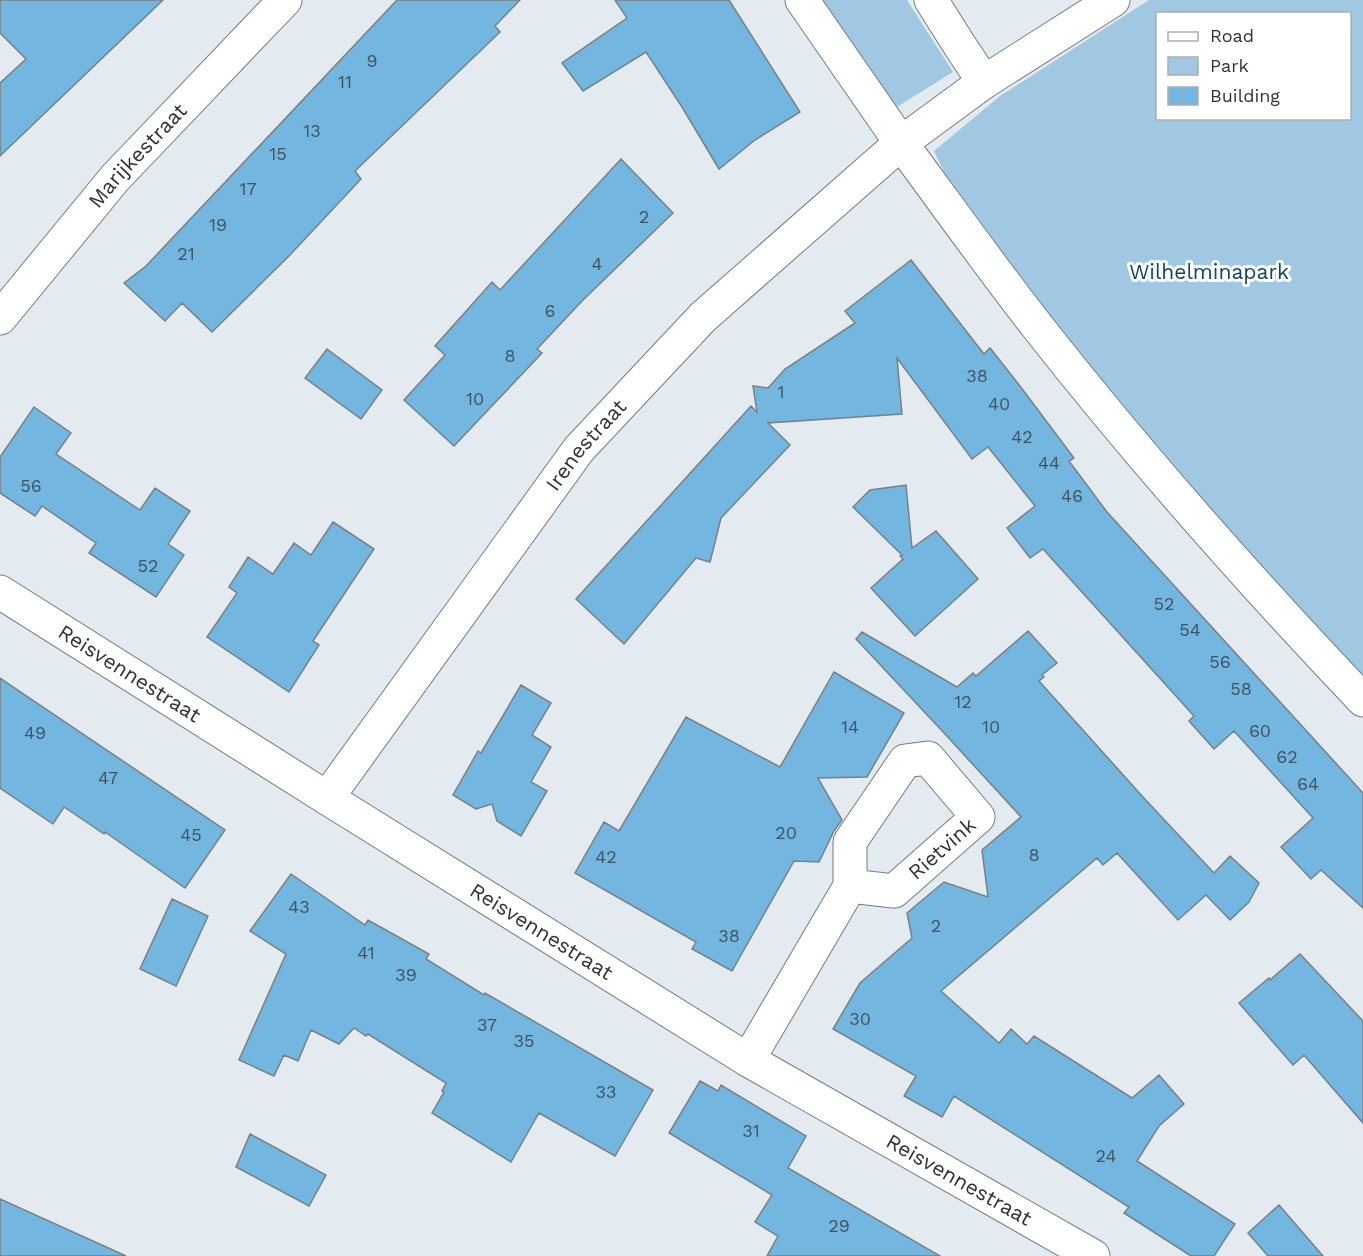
<svg xmlns="http://www.w3.org/2000/svg" width="1363" height="1256" font-family="'Work Sans',sans-serif">
<style>
.green{fill:#a1c8e2;fill-rule:evenodd}
.building{fill:#73b6e0;stroke:#798085;stroke-width:1.5}
.lines{fill:none;stroke-linecap:round;stroke-linejoin:round}
.street-casing{stroke:#757c81;stroke-width:35}
.street{stroke:#fff;stroke-width:33}
.labels{text-anchor:middle;stroke-width:6;stroke-linejoin:round;paint-order:stroke}
.number-label{font-size:18px;fill:#415460}
.street-label{font-size:21px;fill:#303335;stroke:#fff}
.park-label{font-size:21px;fill:#0f4561;stroke:#fff}
</style>
<rect width="100%" height="100%" fill="#e3ebf0"/>
<!-- green -->
<path class="green" d="M821,0H907L953,72L892,110Z
M1149,0H1363V676L1330,642L1157,451L1087,366L945,174L934,151L1000,96ZM1158,14H1350V118H1158Z"/>
<!-- building -->
<path class="building" d="M0,0H163L0,156V83L26,59L0,33Z
M397,0H520L495,26L500,32L355,171L361,179L289,256L212,332L182,303L165,321L124,283L146,266Z
M615,0H729L800,112L755,140L719,169L682,107L646,52L583,91L562,63L627,18Z
M621,159L673,213L582,301L537,349L542,353L454,446L404,400L445,355L435,346L492,282L500,290Z
M911,260L984,354L990,348L1020,386L1074,458L1069,461L1107,512L1363,793V908L1321,870L1311,879L1281,847L1313,818L1234,731L1214,749L1189,721L1194,716L1043,549L1030,558L1007,528L1035,506L988,447L972,459L897,358L902,414L768,423L790,445L721,518L710,562L696,558L624,644L576,599L751,406L757,412L753,386L768,388L785,369L855,323L845,311Z
M327,349L382,390L361,419L305,378Z
M34,407L71,433L56,454L140,510L155,488L190,511L168,544L184,555L156,597L89,553L96,543L42,506L35,516L0,493V457Z
M906,485L912,548L936,531L978,579L915,636L871,588L903,559L900,556L902,555L853,507L870,490Z
M333,522L374,549L313,641L319,645L289,692L207,637L237,593L229,587L248,557L273,574L294,543L311,555Z
M1028,631L1057,663L1042,675L1044,677L1039,681L1142,796L1214,873L1230,856L1259,883L1249,902L1230,920L1206,895L1178,920L1117,853L1103,865L1097,858L941,991L999,1043L1011,1029L1027,1044L1034,1036L1132,1098L1159,1075L1184,1104L1159,1126L1137,1161L1235,1224L1214,1256H1191L1124,1213L1129,1207L954,1096L942,1117L904,1096L916,1076L833,1029L860,983L912,938L907,913L944,882L988,897L982,850L1021,817L945,734L856,639L862,632L957,687L973,673L976,676Z
M834,672L904,713L867,777L818,778L842,820L834,831L819,862L794,861L732,971L692,949L696,942L575,873L604,822L619,831L686,717L780,767Z
M0,678L225,830L185,888L105,832L104,834L64,807L53,824L0,788Z
M521,685L551,703L532,735L551,747L531,782L547,791L521,836L497,821L492,804L476,809L453,795L478,751L481,753Z
M291,874L365,925L368,920L429,954L426,959L484,995L485,993L653,1090L615,1156L539,1113L511,1162L432,1113L444,1092L442,1091L446,1083L368,1034L366,1036L354,1028L339,1044L311,1030L298,1061L284,1055L274,1076L239,1060L286,954L250,931Z
M172,899L208,916L176,986L140,969Z
M1300,954L1363,1021V1123L1304,1055L1293,1065L1239,1003L1269,978L1270,980Z
M700,1081L718,1091L721,1085L806,1136L788,1168L940,1256H767L778,1236L755,1222L772,1195L669,1133Z
M250,1134L326,1175L309,1206L236,1167Z
M0,1199L126,1256H0Z
M1279,1205L1323,1256H1268L1248,1233Z"/>
<g class="lines">
<!-- street casing -->
<g class="street-casing">
<g id="street">
<path d="M931,0L960,46L984,82"/>
<path d="M1113,0L984,82L901,143C946,204 990,266 1037,326C1139,456 1249,580 1363,700"/>
<path id="s1" d="M0,318L115,178L285,0"/>
<path id="s2" d="M0,592L327,798L748,1060L1093,1256"/>
<path id="s3" d="M327,798L579,449L703,317L901,143L802,0"/>
<path id="s4" d="M748,1060L850,886L894,891L978,817L928,758L905,761L850,842V886"/>
</g>
</g>
<!-- street -->
<use href="#street" class="street"/>
</g>
<g class="labels">
<!-- number labels -->
<g class="number-label">
<text x="372" y="67">9</text>
<text x="345" y="88">11</text>
<text x="312" y="137">13</text>
<text x="278" y="160">15</text>
<text x="248" y="195">17</text>
<text x="644" y="223">2</text>
<text x="218" y="231">19</text>
<text x="186" y="260">21</text>
<text x="597" y="270">4</text>
<text x="550" y="317">6</text>
<text x="510" y="362">8</text>
<text x="977" y="382">38</text>
<text x="781" y="398">1</text>
<text x="475" y="405">10</text>
<text x="999" y="410">40</text>
<text x="1022" y="443">42</text>
<text x="1049" y="469">44</text>
<text x="31" y="492">56</text>
<text x="1072" y="502">46</text>
<text x="148" y="572">52</text>
<text x="1164" y="610">52</text>
<text x="1190" y="636">54</text>
<text x="1220" y="668">56</text>
<text x="1241" y="695">58</text>
<text x="963" y="708">12</text>
<text x="850" y="733">14</text>
<text x="991" y="733">10</text>
<text x="1260" y="737">60</text>
<text x="35" y="739">49</text>
<text x="1287" y="763">62</text>
<text x="108" y="784">47</text>
<text x="1308" y="790">64</text>
<text x="786" y="839">20</text>
<text x="191" y="841">45</text>
<text x="1034" y="861">8</text>
<text x="606" y="863">42</text>
<text x="299" y="913">43</text>
<text x="936" y="932">2</text>
<text x="729" y="942">38</text>
<text x="366" y="959">41</text>
<text x="406" y="981">39</text>
<text x="860" y="1025">30</text>
<text x="487" y="1031">37</text>
<text x="524" y="1047">35</text>
<text x="606" y="1098">33</text>
<text x="751" y="1137">31</text>
<text x="1106" y="1162">24</text>
<text x="839" y="1232">29</text>
</g>
<!-- street labels -->
<g class="street-label">
<text dy="7" stroke="none"><textPath href="#s1" startOffset="213">Marijkestraat</textPath></text>
<text dy="7" stroke="none"><textPath href="#s3" startOffset="438">Irenestraat</textPath></text>
<text dy="7" stroke="none"><textPath href="#s2" startOffset="153">Reisvennestraat</textPath></text>
<text dy="7" stroke="none"><textPath href="#s4" startOffset="310">Rietvink</textPath></text>
<text dy="7" stroke="none"><textPath href="#s2" startOffset="639">Reisvennestraat</textPath></text>
<text dy="7" stroke="none"><textPath href="#s2" startOffset="1125">Reisvennestraat</textPath></text>
</g>
<!-- park labels -->
<g class="park-label">
<text x="1209" y="279">Wilhelminapark</text>
</g>
</g>
<!-- legend -->
<rect x="1156" y="12" width="195" height="108" fill="#ffffff" stroke="#acadae" stroke-width="1.5"/>
<rect x="1168" y="32" width="30" height="9" fill="#ffffff" stroke="#acadae" stroke-width="1.5"/>
<text x="1210" y="42" font-size="18" fill="#303335">Road</text>
<rect x="1168" y="57" width="30" height="18" fill="#a1c8e2" stroke="#acadae" stroke-width="1.5"/>
<text x="1210" y="72" font-size="18" fill="#303335">Park</text>
<rect x="1168" y="87" width="30" height="18" fill="#73b6e0" stroke="#acadae" stroke-width="1.5"/>
<text x="1210" y="102" font-size="18" fill="#303335">Building</text>
</svg>
